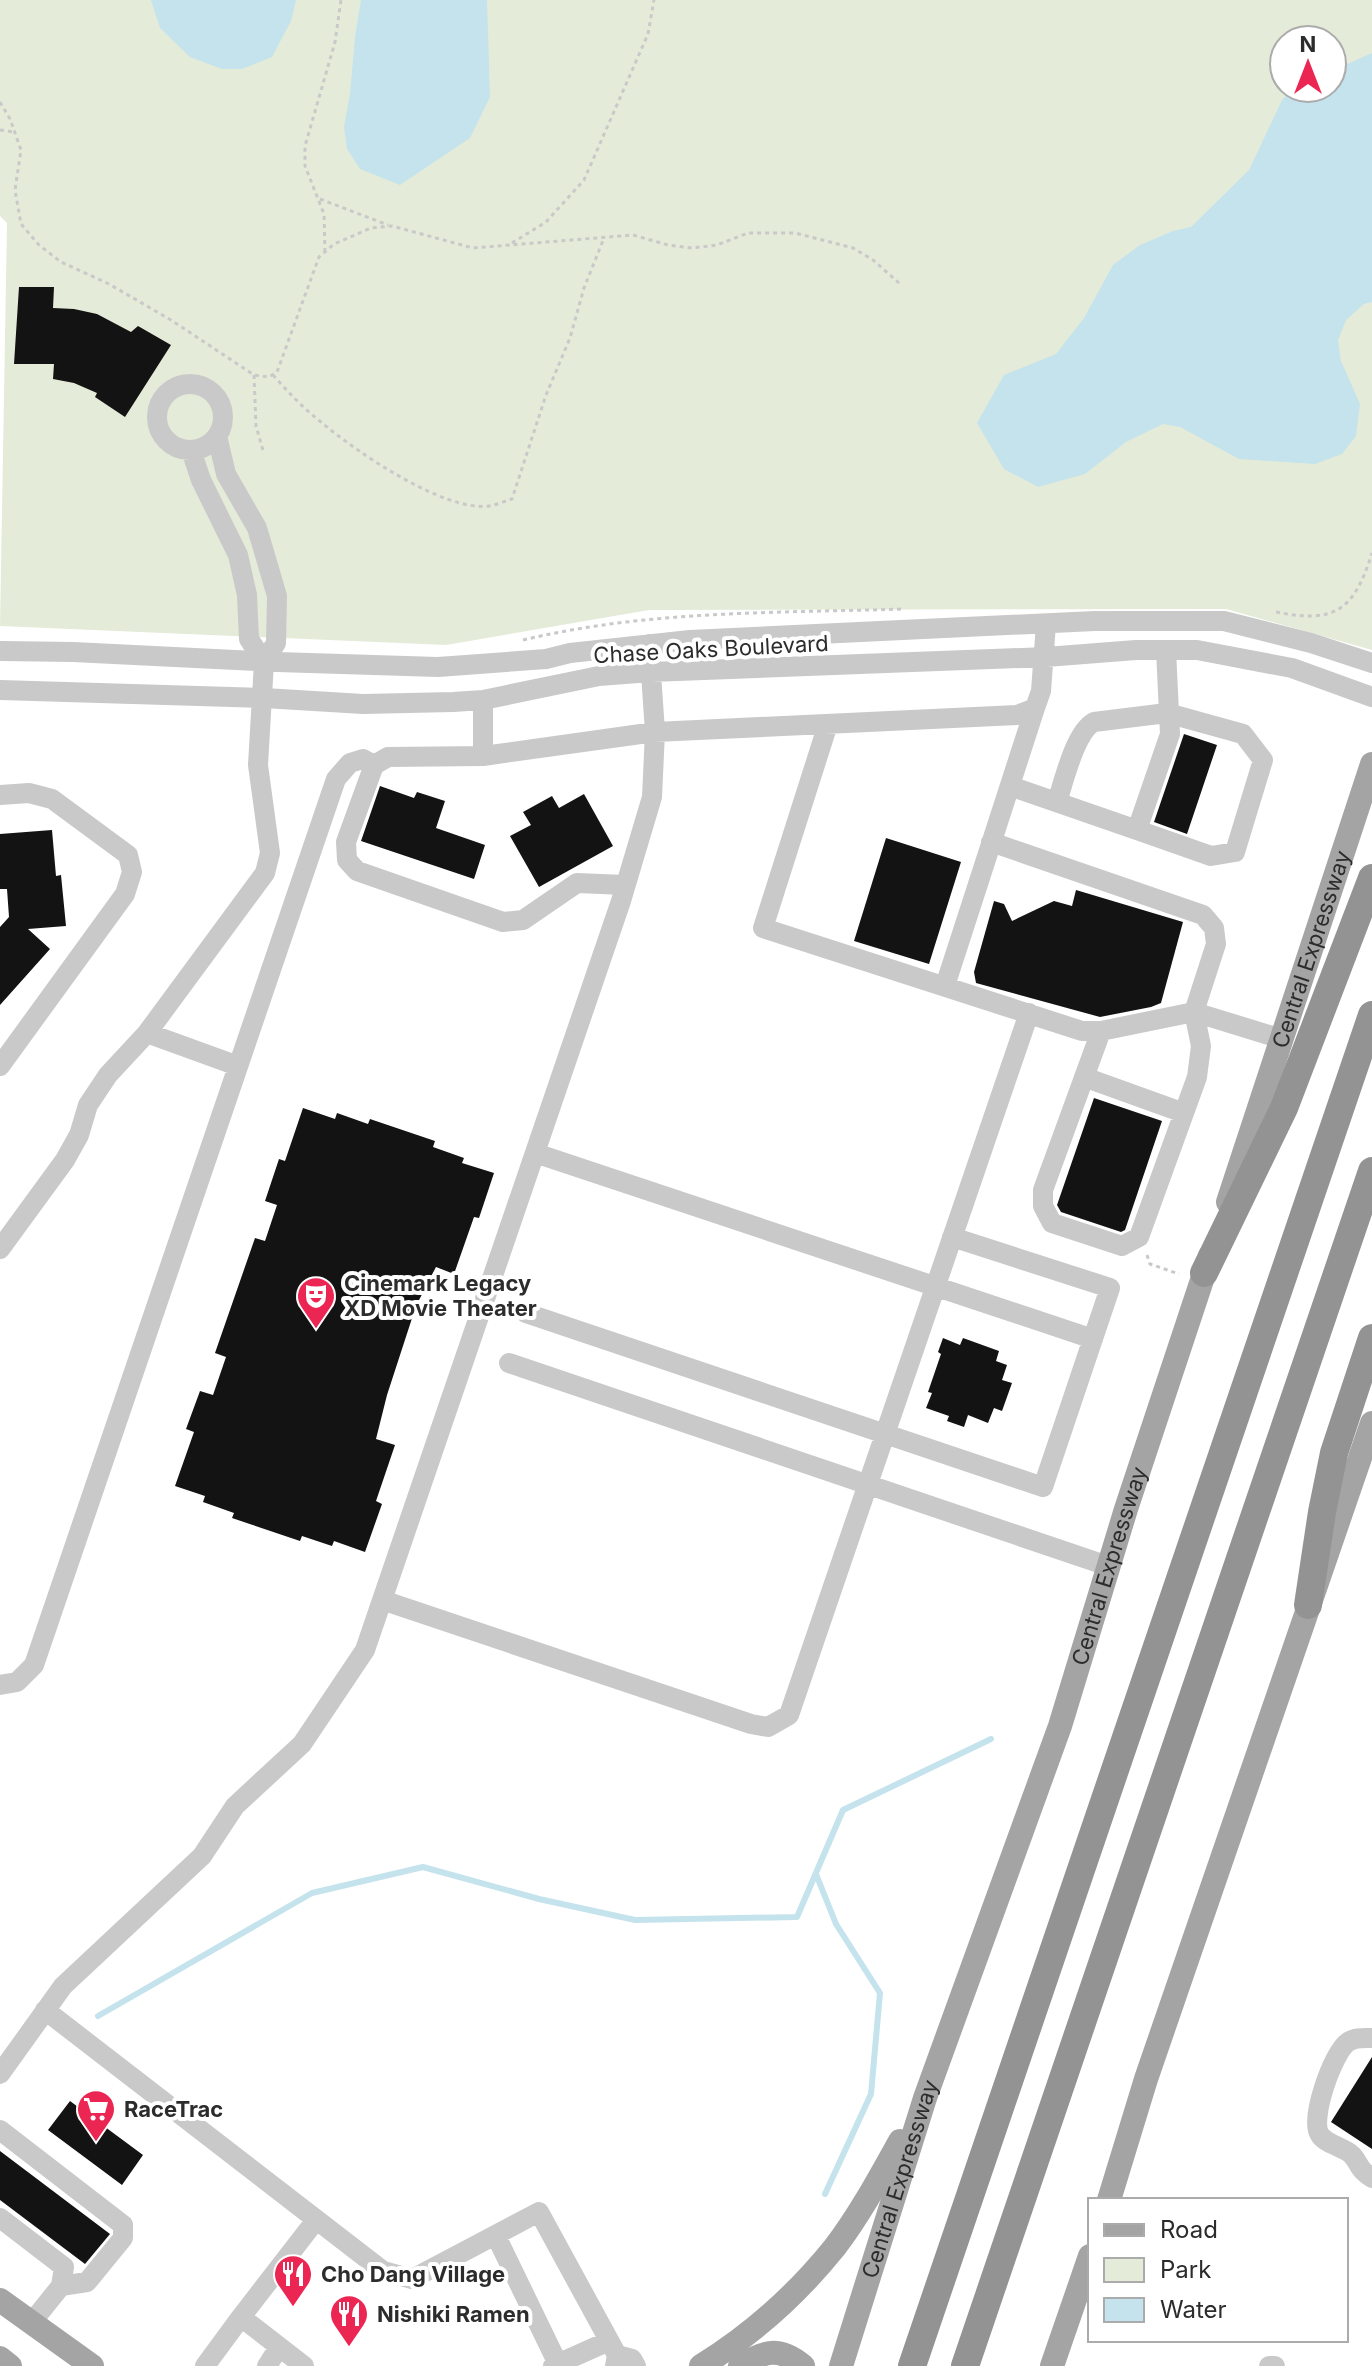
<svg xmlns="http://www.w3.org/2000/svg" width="1372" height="2366" font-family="Inter,sans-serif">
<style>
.green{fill:#e5ebd9;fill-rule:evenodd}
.water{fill:#c4e3ec}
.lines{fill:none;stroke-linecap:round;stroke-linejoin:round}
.stream{stroke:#c4e3ec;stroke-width:6}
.building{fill:#131313}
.path{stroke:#c9c9c9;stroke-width:3;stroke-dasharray:4 4;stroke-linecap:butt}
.minor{stroke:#c9c9c9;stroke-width:20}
.major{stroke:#a4a4a4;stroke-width:24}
.highway{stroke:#939393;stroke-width:28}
.labels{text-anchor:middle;stroke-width:8;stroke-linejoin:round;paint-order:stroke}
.street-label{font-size:22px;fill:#2c2c2c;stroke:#fff}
.poi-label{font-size:22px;font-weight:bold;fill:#2c2c2c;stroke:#fff;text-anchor:start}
</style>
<rect width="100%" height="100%" fill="#fff"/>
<!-- green -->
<path class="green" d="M0,0H1372V650L1226,609L649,610L446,645L0,626L7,223L0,216ZM1284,40H1332V88H1284Z"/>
<!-- water -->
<path class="water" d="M151,0H296L291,21L272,57L242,69H222L190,57L160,28Z
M361,0H487L490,97L470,138L400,185L360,169L347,149L344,127L350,94L355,37Z
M1372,53V302L1364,304L1346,320L1338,340L1341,361L1360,404L1356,436L1342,454L1315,464L1239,459L1180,427L1163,424L1126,442L1085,474L1038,487L1004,469L977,423L1004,375L1056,354L1084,318L1113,265L1140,245L1173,231L1191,227L1249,170L1282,100L1294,88H1332V71Z"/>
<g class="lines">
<!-- stream -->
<path class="stream" d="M816,1874L836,1924L880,1993L871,2094L825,2194
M98,2016L312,1893L423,1867L539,1899L635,1920L797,1917L843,1810L991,1739"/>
</g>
<!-- building -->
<path class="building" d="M19,287H54L53,308L74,309L97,314L131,332L138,326L171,345L125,417L95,397L97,393L74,383L53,379L54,364H14Z
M1184,734L1217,745L1187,834L1154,822Z
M380,786L414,798L417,792L445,801L436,828L485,845L474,879L361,841Z
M584,794L613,846L539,887L510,836L531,825L523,812L552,796L559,808Z
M52,830L56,876L61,875L66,926L28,929L50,949L0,1005V927L9,917L7,889H0V834Z
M886,838L961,862L929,964L854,941Z
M1076,890L1183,922L1161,1003L1151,1007L1100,1017L976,983L974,972L994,901L1004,904L1012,921L1054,901L1072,906Z
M1094,1098L1162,1121L1125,1230L1121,1232L1061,1212L1057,1205Z
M303,1108L335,1119L337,1113L368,1124L370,1119L435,1141L433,1147L464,1158L462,1163L494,1173L479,1218L474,1217L454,1274L436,1267L416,1306L387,1395L376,1439L395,1445L376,1501L382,1504L365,1552L334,1541L332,1546L302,1536L300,1541L232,1518L234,1513L203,1502L205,1496L175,1486L194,1432L186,1429L200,1391L213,1395L226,1357L215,1353L255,1238L265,1241L277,1205L265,1201L279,1159L285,1161Z
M943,1338L960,1345L963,1338L999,1351L996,1361L1007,1365L1002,1380L1012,1383L1002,1411L994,1408L988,1423L968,1415L964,1427L947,1421L949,1416L926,1408L932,1393L928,1392L941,1354L938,1352Z
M1372,2057V2149L1331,2122Z
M70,2101L143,2155L122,2185L48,2130Z
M0,2151L110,2234L85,2264L0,2200Z"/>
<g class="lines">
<!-- path -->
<path class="path" d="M0,102L10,119L21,150L15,190L21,224L39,245L61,262L109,284L171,320L254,375L269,377L277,372L319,257L334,244L371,228L392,226L473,248L633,235L668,245L692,248L717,245L748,233H795L853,248L873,260L899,283
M0,130L14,132
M320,199L388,225
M512,243L546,222L584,180L648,34L654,0
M325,252L324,214L305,166V146L335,42L341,0
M254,375L256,426L264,454
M273,375C288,392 303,408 321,422C355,451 444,512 489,506C497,505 505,501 512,499L546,395L570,338L584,288L604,238
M1276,612C1336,624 1354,610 1372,553
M523,640C648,610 778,613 905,609
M1147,1255L1150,1264L1179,1274"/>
<!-- minor -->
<path class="minor" d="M157 417a33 33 0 1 1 66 0a33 33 0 1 1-66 0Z
M217,436L226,474L257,528L277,596L276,643L264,662L258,765L270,853L265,873L147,1033L238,1066
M191,450L201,480L238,555L247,595L249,639L264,662
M0,651L73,652L277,662L438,667L546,659L570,653L690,640L1095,621H1224L1311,643L1372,663
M0,690L264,698L363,704L453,702L483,700L599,676L651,672L1046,657L1136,650H1197L1292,668L1372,697
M483,700V756
M828,724L763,928L1082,1031H1101L1194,1012L1282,1039
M1010,786L1137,830L1170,734L1166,650
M0,795L29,793L52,799L128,855L132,872L125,894L0,1066
M1057,802C1064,781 1075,732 1094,722L1167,713L1243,734L1263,760L1235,852L1211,856L1137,830
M991,842L1203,915L1214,928L1216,944L1194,1012L1201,1046L1197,1077L1139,1237L1122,1246L1052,1223L1043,1206V1190L1101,1031
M625,885L577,883L523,920L503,922L357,871L347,860L346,842L374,765L388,757L483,756L655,732L1017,715L1035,708L1041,691L1046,624
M945,986L1035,708
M1084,1077L1184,1113
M535,1153L1093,1339
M0,1249L65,1160L79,1135L88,1105L108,1075L147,1033
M526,1313L1043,1487L1110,1288L952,1237
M509,1363L1108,1566
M382,1600L751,1724L768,1727L789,1715L1029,1013
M0,1685L17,1682L34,1665L336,779L350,763L363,759L374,765
M45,2010L383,2271L412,2279L539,2212L617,2355L615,2366
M1372,2038C1364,2038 1355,2037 1348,2042C1333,2052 1309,2120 1320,2135C1327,2145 1344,2147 1352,2155C1361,2165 1357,2168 1372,2178
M0,2074L63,1986L202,1856L235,1806L302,1744L365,1650L621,901L652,797L655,732L649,644
M0,2130L123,2225V2238L87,2282L61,2286L32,2322
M0,2218L64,2267L61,2286
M496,2236L558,2364
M241,2317L316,2220
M617,2355L632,2359L636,2366
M205,2366L241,2317L304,2366
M267,2366L279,2347
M553,2366L609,2341
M1269,2366H1275"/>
<!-- major -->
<g class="major">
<path id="s1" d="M1228,1202L1372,764"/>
<path d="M1109,2200L1146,2079L1372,1423"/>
<path d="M0,2300L92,2366"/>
<path d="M0,2358L10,2366"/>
<path d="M701,2366C751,2335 798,2293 835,2247C860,2214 880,2177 900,2141"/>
<path d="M740,2366C764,2351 779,2346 803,2366"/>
<path id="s2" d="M841,2366L925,2098L1060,1726L1126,1509L1210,1256"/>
<path d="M1052,2366L1090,2256"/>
</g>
<!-- highway -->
<path class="highway" d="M1204,1273L1284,1108L1372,878
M1308,1605L1322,1512L1334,1453L1372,1338
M912,2366L1372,1015
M965,2366L1372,1171"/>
</g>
<!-- icons -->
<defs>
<g id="theatre-pin" transform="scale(2)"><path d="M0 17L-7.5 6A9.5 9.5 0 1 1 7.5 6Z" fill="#ec2653" stroke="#fff"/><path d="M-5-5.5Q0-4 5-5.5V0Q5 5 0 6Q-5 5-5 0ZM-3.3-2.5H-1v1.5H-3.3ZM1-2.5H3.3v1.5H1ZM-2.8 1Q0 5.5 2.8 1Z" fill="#fff"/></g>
<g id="supermarket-pin" transform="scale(2)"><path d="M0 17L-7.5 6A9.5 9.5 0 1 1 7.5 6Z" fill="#ec2653" stroke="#fff"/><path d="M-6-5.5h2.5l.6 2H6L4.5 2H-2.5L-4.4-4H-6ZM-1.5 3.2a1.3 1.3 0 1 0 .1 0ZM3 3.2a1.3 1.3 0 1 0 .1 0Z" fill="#fff"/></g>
<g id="restaurant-pin" transform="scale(2)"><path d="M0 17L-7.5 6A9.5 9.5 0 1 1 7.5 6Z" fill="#ec2653" stroke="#fff"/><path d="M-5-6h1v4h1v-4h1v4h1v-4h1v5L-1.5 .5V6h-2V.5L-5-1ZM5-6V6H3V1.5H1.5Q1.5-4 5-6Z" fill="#fff"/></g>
</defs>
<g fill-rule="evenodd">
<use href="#theatre-pin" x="316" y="1296"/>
<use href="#supermarket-pin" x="96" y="2109"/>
<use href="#restaurant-pin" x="293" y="2274"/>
<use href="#restaurant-pin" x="349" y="2314"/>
</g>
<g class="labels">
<!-- street labels -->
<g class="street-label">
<text transform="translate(711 649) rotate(-3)" y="8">Chase Oaks Boulevard</text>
<text dy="8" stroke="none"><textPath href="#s1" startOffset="266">Central Expressway</textPath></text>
<text dy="8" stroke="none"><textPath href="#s2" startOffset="844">Central Expressway</textPath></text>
<text dy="8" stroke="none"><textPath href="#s2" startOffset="196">Central Expressway</textPath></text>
</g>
<!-- poi labels -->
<g class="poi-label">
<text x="344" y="1291">Cinemark Legacy<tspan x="344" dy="25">XD Movie Theater</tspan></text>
<text x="124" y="2117">RaceTrac</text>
<text x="321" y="2282">Cho Dang Village</text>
<text x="377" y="2322">Nishiki Ramen</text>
</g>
</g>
<!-- legend -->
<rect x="1088" y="2198" width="260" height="144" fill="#ffffff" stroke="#ababab" stroke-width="2"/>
<rect x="1104" y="2224" width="40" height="12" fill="#a4a4a4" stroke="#ababab" stroke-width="2"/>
<text x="1160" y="2238" font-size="24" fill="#2c2c2c">Road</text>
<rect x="1104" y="2258" width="40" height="24" fill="#e5ebd9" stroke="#ababab" stroke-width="2"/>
<text x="1160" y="2278" font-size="24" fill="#2c2c2c">Park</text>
<rect x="1104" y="2298" width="40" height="24" fill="#c4e3ec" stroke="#ababab" stroke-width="2"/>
<text x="1160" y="2318" font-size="24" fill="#2c2c2c">Water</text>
<!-- north arrow -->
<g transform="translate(1308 64)"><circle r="38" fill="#ffffff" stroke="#ababab" stroke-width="2"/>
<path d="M0-6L14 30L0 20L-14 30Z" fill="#ec2653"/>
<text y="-12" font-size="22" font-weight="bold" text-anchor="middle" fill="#2c2c2c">N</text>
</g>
</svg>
